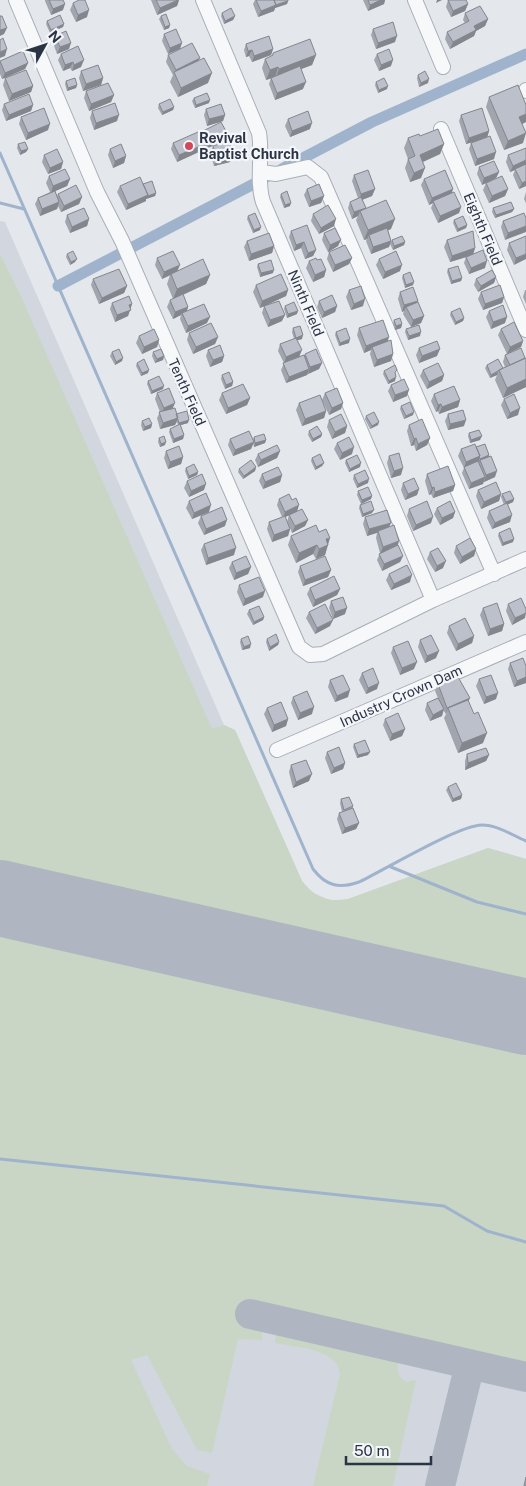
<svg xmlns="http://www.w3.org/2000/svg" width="526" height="1486" font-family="'Public Sans',sans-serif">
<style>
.built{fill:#d2d6de}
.green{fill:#c9d6c5}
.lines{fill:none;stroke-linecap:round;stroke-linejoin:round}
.stream{stroke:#9fb4cc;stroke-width:3}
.canal{stroke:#9fb4cc;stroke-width:11}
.taxiway{stroke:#b0b6c1;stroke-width:30}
.runway{stroke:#b0b6c1;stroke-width:76}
.minor-casing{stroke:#a9aeb7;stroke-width:16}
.minor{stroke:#f7f8fa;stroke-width:14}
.wall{fill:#a1a5ae;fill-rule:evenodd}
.shaded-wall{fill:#83868d}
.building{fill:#bbc0ca;stroke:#83868d}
.poi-dot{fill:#d1495b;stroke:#f4f6f9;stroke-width:2}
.labels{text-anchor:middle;stroke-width:4.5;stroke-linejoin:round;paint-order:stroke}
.poi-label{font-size:14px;font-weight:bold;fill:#2b3445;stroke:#f4f6f9;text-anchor:start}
.street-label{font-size:14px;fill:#2b3445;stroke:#f4f6f9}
</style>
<rect width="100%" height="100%" fill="#e4e7ec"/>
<!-- built -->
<path class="built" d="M0,221L5,222L224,725L235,730L302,881L311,892L332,901L348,899L488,848L526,859V1486H0Z"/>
<!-- green -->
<path class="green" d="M0,254L20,294L212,729L224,725L235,730L302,881C316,898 326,902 348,899L488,848L526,859V991L0,870Z
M0,925L87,946L526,1044V1368L245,1305L242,1319L262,1325V1340L238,1339L212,1453L197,1450L147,1355L131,1360L172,1449L187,1466L210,1474L207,1486H0Z
M277,1328L399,1354C397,1365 395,1377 407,1382L416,1380L393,1486H313L340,1374C338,1348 294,1347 275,1343Z"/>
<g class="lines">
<!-- stream -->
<path class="stream" d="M0,153L313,869C326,886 339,889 359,882C384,870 459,825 482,825C497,825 512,835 526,841
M0,203L24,209
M391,867L477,902L526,914
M0,1159L444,1206L487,1231L526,1242"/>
<!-- canal -->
<path class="canal" d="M282,169L372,122L526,54
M58,286L265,178"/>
<!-- taxiway -->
<path class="taxiway" d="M250,1314L526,1377
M440,1486L470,1364"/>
<!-- runway -->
<path class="runway" d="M0,898L526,1017"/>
<!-- minor casing -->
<g class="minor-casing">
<path id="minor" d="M16,0L97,192L122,241L299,647L310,655L323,654L433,600L526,559
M203,0L259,133C263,156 256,181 263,202L433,600
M415,0L443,67
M526,90V91
M441,129L526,330
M261,172L276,174L308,167L321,177L494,574
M277,750L526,642"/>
</g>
<!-- minor -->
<use href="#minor" class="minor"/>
</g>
<!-- wall -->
<path class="wall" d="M45,0H63V10L51,15L45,1Z
M151,0H179L177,6L157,15Z
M255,0H288L287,4L275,8L274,11L258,17L253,4Z
M363,0H385L384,4L368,11Z
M448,0L468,4L465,11L451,17L446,7Z
M73,3L87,17L76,22L70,10Z
M222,13L235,16L233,20L224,24L221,16Z
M465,13L488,19L485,26L476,31L474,36L450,49L445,39L447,32L465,23L463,20Z
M161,16L170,25L169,28L164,30L159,19Z
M47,21L64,24L63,27L50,33L46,24Z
M373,29L395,42L376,49L371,35Z
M164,34L182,43L168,54L162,41Z
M55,36L69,49L57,54L53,43Z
M246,44L273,49L271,55L252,62L249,56L246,57L244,50Z
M273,53L316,55L312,65L301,69L303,89L275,100L269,84L271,78L266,80L262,68L265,59L272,56Z
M61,54L81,67L72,71L70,68L63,71L58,60Z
M377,54L391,66L379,71L374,60Z
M168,55L199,60L208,83L178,97L170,82L173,75L166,62Z
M0,61L28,63L25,69L2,79L0,74Z
M81,71L103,78L101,85L83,91L79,78Z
M418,75L428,83L419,87L417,78Z
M5,78L33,86L31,92L9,101L3,85Z
M66,81L77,85L76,88L67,91L65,84Z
M376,82L387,89L378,93L375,85Z
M86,91L114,95L111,102L89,111L84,98Z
M489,97L526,122L522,124L523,143L504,150L486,107Z
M194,98L209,103L195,108L192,101Z
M4,104L33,105L31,111L6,121L2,110Z
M159,104L174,107L173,110L162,115L158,108Z
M206,109L225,115L223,121L207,126L204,115Z
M92,111L117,121L94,130L90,118Z
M461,115L489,131L487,137L494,159L475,166L469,149L471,143L476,141L466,144L459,121Z
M21,117L48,130L26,140L19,124Z
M288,119L310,129L290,137L285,126Z
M201,132L224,140L204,150L202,147L201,151L177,162L171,149L173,143L199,136Z
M420,136L444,144L440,154L423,162L421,178L410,182L405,168L408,159L404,148L408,138Z
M18,144L28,149L26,152L20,155L17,148Z
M213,146L230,162L214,166L210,153Z
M110,149L126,156L124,163L113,168L108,155Z
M44,155L63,162L61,169L48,174L42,162Z
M508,155L526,186L519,189L513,175L515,170L510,172L506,162Z
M479,167L499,172L496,178L482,185L477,174Z
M354,175L375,189L372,196L362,200L366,208L391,229L388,230L391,241L405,242L404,245L393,250L390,244L389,247L371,254L366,241L367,239L364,240L356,220L358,216L352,219L348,208L350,202L358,198L352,181Z
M49,176L70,179L67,186L55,191L57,196L58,194L82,197L79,204L61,212L58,206L57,209L40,216L35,204L38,198L50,192L46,183Z
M424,179L452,193L461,207L459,213L438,223L431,208L433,203L429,205L421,185Z
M486,183L508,189L505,196L489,203L483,190Z
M143,184L156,193L155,196L146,199V201L126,210L117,192L120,186Z
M307,189L324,196L321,203L309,207L304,195Z
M526,192V203L524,199Z
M281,194L290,206L284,208L280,197Z
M493,208L514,209L512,212L495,218L492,212Z
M524,213L505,240L501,227L503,221Z
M313,214L334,226L319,234L311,221Z
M67,215L89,219L87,226L70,233L65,222Z
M248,216L260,230L253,233L247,219Z
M454,220L467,225L466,228L457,232L453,223Z
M291,231L316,250L313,256L305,259L301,248L294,251L289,237Z
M324,233L338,246L328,252L322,240Z
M526,236L514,265L507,250L509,243Z
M447,240L475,248L473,254L485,268L469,274L464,263L466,257L450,262L444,247Z
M247,241L274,246L272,253L249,261L244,247Z
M329,252L352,258L349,264L333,272L327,259Z
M67,254L75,262L70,265L66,257Z
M157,258L178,271L210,275L206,284L183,295L188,307L187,311L207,323L186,333L180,319L181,315L173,319L167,307L170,300L173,299L167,284L170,275L162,279L155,265Z
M379,259L400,271L383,279L376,265Z
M317,260L326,270L324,277L313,282L306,268L309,261Z
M258,264L273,273L260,277L257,267Z
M448,269L462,278L461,281L451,284L447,272Z
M403,275L413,285L405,288L402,278Z
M496,277L494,283L478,292L474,285L476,279Z
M93,279L127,286L124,293L99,304L91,285Z
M256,285L288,290L286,296L260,308L253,292Z
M349,290L363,306L351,310L346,297Z
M525,290H526V304L523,297Z
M400,292L418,301L417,303L424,316L421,323L411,327L403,314L404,311L402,312L398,299Z
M481,292L504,297L502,303L483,310L478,299Z
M319,301L337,306L335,312L322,318L317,307Z
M112,303L132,304L128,316L115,322L110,309Z
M264,306L282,321L268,327L262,313Z
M285,306L297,314L287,318L284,309Z
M489,311L505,323L491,329L486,317Z
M451,312L464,318L463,321L455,325L450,315Z
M394,320L402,324L401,328L395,330L393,324Z
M293,328L302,339L297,340L300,357L304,356L305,354L322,363L319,369L308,374L307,375L286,383L281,370L284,363L278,351L280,344L294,339L292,332Z
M359,328L388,341L393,354L391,361L374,367L370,354L371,350L364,353L357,335Z
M406,329L420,336L408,340L405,332Z
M501,329L523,341L521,347L507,354L498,335Z
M336,332L349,343L339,346L335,335Z
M189,333L218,337L215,344L193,354L187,340Z
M139,336L159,340L157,347L142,354L136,343Z
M419,348L437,356L419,363L416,355Z
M208,350L224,356L222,362L210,367L206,356Z
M112,352L122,361L115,365L110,356Z
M153,352L164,356L163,360L155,363L152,356Z
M505,355L526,358V387L503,398L495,380L497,375L490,378L485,368L487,365L503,368L505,367L503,362Z
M137,363L148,373L141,376L136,366Z
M423,370L444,375L442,381L427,389L420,376Z
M384,371L396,374H395V381L388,384L383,374Z
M222,375L233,382L232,386L225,389L221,379Z
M148,381L163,389L151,394L147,384Z
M391,385L407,396L393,402L388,391Z
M157,393L173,408L176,414L188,423L180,425L184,435L183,439L173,443L169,432L170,429L178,425L177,422L175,425L160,429L157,418L160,412L155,399Z
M222,393L250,398L247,405L226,414L219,400Z
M325,393L343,403L341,409L329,415L322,400Z
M434,394L460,400L458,407L439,414L438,411L436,412L431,401Z
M504,399L518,415L507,419L501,405Z
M299,403L326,411L324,418L302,426L296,410Z
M401,406L413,415L404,419L400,409Z
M448,414L464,426L448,430L445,421Z
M366,416L378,425L370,429L365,419Z
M329,420L347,426L345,433L332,439L327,427Z
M142,421L152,424L151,428L143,431L141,425Z
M409,425L430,438L427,445L416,451L414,445L411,446L407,431Z
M309,431L322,434L321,437L312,442L308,435Z
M469,433L480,440L470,443L468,436Z
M254,437L266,440L265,443L254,447L253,443L251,449L233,456L228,445L230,439L253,440Z
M159,438L165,445L160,447L158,442Z
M337,443L352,454L340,460L334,449Z
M476,447L489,455V457L495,477L484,482V481L483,484L469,489L462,473L464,468L458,456L461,449Z
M166,451L183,457L181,464L168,469L164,458Z
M280,451L277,458L258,467L255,460L258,454Z
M389,456L401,475L391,478L387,463Z
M312,458L324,463L322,466L315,470L311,461Z
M346,460L360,467L349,472L345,463Z
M256,467L255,471L243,479L238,472L239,469Z
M186,468L198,472L197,475L188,479L185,471Z
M262,474L282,475L280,482L263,489L259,481Z
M427,474L455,485L453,491L433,498L431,494L429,495L425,481Z
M354,475L368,483L357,488L353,479Z
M187,481L204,490L189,497L184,488Z
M403,483L419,489L417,495L405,500L401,490Z
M478,490L501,494L499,501L481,509L476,496Z
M358,491L372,496L371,499L361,504L357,495Z
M502,494L514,499L513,502L507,504L510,522L492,529L487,518L489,511L504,505L501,497Z
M279,499L308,520L305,526L292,533L288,523L290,529L288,536L272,542L267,529L269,522L282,517L277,505ZM289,515L287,522L285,517Z
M189,501L209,512L192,519L186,508Z
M360,505L372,513L362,517L359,508Z
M437,508L455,512L453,518L440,525L434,514Z
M409,509L431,523L413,531L407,516Z
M201,516L225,526L204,535L198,523Z
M365,517L389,527L403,556L400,562L382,571L377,560L380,553L376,538L377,533L367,536L363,524Z
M319,532L328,544L325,555L316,559L313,554L296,563L288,545L291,536Z
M499,533L513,542L502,546L498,536Z
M204,544L234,555L206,565L201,550Z
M456,546L476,549L474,556L460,564L454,553Z
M430,552L443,568L435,572L427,559Z
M232,562L251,567L248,574L234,580L229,568Z
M300,566L331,570L328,577L303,586L298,572Z
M389,574L410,582L391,590L386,580Z
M239,585L263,597L243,606L237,592Z
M310,588L340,589L337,595L313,607L307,594Z
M331,601L345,614L333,619L329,608Z
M508,604L525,618L512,625L506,611Z
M483,608L504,624L502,631L488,636L480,615Z
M249,610L264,617L263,620L253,625L247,614Z
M309,612L330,626L315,634L306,618Z
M449,626L474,636L472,643L456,651L447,633Z
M241,639L250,648L242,650L240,642Z
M267,639L279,642L278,645L269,651L266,642Z
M420,640L436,658L425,663L418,647Z
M393,647L414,669L400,675L391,653Z
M510,663L526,666V683L514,687L508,669Z
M362,673L377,689L366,694L359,680Z
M479,679L496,699L484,704L476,686Z
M330,680L348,697L335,702L328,687Z
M438,684L468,701L483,743L458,753L444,718L446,714L443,710L442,716L430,721L425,710L427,703L438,698L435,691Z
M293,697L312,714L298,720L291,703Z
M267,708L288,719L286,726L272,732L264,714Z
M385,719L405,729L402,736L390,741L383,725Z
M354,744L368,755L357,758L353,747Z
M327,752L345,763L343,769L331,774L325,758Z
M467,754L489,755L486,761L465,770V761Z
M291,765L309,781L293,788L289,772Z
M448,787L462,795L461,799L452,802L446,790Z
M341,799L353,806V808L359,823L356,829L342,834L337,819L339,813L342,812L340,803Z"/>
<!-- shaded-wall -->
<path class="shaded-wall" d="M179,0L177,6L157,15L160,8Z
M381,0H385L384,4L368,11L370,5Z
M437,0H442L436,3Z
M288,1L287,4L275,8L274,11L258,17L261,11Z
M65,4L63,10L51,15L53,9Z
M468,4L465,11L451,17L453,11Z
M89,10L87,17L76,22L78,15Z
M235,16L233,20L224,24L225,21Z
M488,19L485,26L476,31L474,36L450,49L453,42L474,26Z
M64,24L63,27L50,33L51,30Z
M170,25L169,28L164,30L165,27Z
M7,28L4,34L0,36V30Z
M397,36L395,42L376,49L378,43Z
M71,43L69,49L57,54L60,47Z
M182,43L180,49L168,54L170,48Z
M7,49L5,56L0,58V52Z
M273,49L271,55L252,62L254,56Z
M252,50L249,56L246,57L248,51Z
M316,55L312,65L275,79L279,69Z
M200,58L197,64L175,74L176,70Z
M84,60L81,67L72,71L74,65Z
M393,60L391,66L379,71L381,65Z
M73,62L70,68L63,71L65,65Z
M28,63L25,69L2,79L5,73Z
M278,67L275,77L266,80L270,70Z
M212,73L208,83L178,97L181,88Z
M103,78L101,85L83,91L86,84Z
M429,79L428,83L419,87L421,83Z
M306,82L303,89L275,100L277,93Z
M77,85L76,88L67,91L68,88Z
M33,86L31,92L9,101L12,94Z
M388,86L387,89L378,93L379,90Z
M114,95L111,102L89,111L91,104Z
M210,100L209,103L195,108L196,105Z
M33,105L31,111L6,121L9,115Z
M174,107L173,110L162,115L163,112Z
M526,114V122L516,127L519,117Z
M119,115L117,121L94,130L96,123Z
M225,115L223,121L207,126L209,119Z
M312,123L310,129L290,137L292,131Z
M50,124L48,130L26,140L28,133Z
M489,131L487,138L466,144L469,138Z
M227,133L224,140L204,150L206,143Z
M526,133L523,143L504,150L508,141Z
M444,144L440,154L416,165L420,155Z
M203,145L201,151L177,162L179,155Z
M28,149L26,152L20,155L21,151Z
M496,152L494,159L475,166L477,159Z
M233,155L230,162L214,166L217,160Z
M126,156L124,163L113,168L115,161Z
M526,160V166L515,169V170L510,172L513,166Z
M63,162L61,169L48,174L50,168Z
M425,168L421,178L410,182L414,173Z
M499,172L496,178L482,185L484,178Z
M70,179L67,186L51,193L53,186Z
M526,181V186L519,189L522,183Z
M375,189L372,196L359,201L361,194Z
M453,189L451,196L433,201V203L429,205L432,198Z
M508,189L505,196L489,203L492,196Z
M156,193L155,196L146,199V201L126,210L128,204L148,195Z
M324,196L321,203L309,207L311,201Z
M82,197L79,204L61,212L64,206Z
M59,202L57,209L40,216L42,209Z
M291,203L290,206L284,208L285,205Z
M461,207L459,213L438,223L440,216Z
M366,208L360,211L358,216L352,219L354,212Z
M514,209L512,212L495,218L496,215Z
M89,219L87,226L70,233L72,227Z
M336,219L334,226L319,234L321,228Z
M395,219L391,229L370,238L369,235L367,239L364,240L368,230Z
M467,225L466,228L457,232L458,229Z
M526,226V232L505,240L508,233Z
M261,227L260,230L253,233L254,230Z
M341,240L338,246L328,252L330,245Z
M391,241L389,247L371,254L373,247Z
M304,242L301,248L294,251L296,245Z
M405,242L404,245L393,250L394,246Z
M274,246L272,253L249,261L251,254Z
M475,248L473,255L450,262L452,256Z
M316,250L313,256L305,259L308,253Z
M526,254V259L514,265L516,258Z
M352,258L349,264L333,272L335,265Z
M77,259L75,262L70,265L71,262Z
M487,261L485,268L469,274L471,268Z
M180,265L177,272L162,279L164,272Z
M402,265L400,271L383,279L385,272Z
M274,270L273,273L260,277L261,273Z
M326,270L324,277L313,282L315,275Z
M210,275L206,284L173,299L177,289Z
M496,277L494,283L478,292L481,286Z
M462,278L461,281L451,284L452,281Z
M414,282L413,285L405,288L406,285Z
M127,286L124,293L99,304L102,298Z
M288,290L286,296L260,308L262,301Z
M504,297L502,303L483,310L485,304Z
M365,299L363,306L351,310L354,304Z
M418,301L416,307H406L404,311L402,312L404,305Z
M132,304L128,316L115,322L117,315L129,305Z
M337,306L335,312L322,318L324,312Z
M188,307L186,313H182L181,315L173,319L175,312Z
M298,311L297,314L287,318L288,314Z
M285,315L282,321L268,327L270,320Z
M424,316L421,323L411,327L413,320Z
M210,317L207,323L186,333L188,326Z
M507,317L505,323L491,329L493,322Z
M464,318L463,321L455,325L456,322Z
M402,324L401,328L395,330L396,326Z
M421,332L420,336L408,340L409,336Z
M303,335L302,339L295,341L296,338Z
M218,337L215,344L193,354L196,347Z
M389,337L387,344L372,347L371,350L364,353L366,346Z
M350,339L349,343L339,346L340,343Z
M159,340L157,347L142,354L144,347Z
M523,341L521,347L507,354L510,347Z
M440,349L437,356L419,363L422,356Z
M302,350L299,357L284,364L286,357Z
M393,354L391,361L374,367L377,360Z
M164,356L163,360L155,363L157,359Z
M224,356L222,362L210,367L213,360Z
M123,358L122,361L115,365L116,362Z
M322,363L319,369L308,374L310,367Z
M309,369L307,375L286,383L289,377Z
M149,370L148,373L141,376L142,373Z
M498,372L497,375L490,378L491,375Z
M444,375L442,381L427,389L429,382Z
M396,377L395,381L388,384L389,381Z
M526,379V387L503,398L507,388Z
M233,382L232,386L225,389L226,385Z
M164,386L163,389L151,394L152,391Z
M409,390L407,396L393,402L395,395Z
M250,398L247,405L226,414L228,408Z
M460,400L458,407L439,414L442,407Z
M175,403L172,410L161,414L164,408Z
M343,403L341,409L329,415L332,408Z
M441,404L438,411L436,412L438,405Z
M520,408L518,415L507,419L510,413Z
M326,411L324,418L302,426L305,419Z
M414,412L413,415L404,419L406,416Z
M178,418L175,425L160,429L163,423Z
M189,420L188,423L178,426L179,423Z
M466,420L464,426L448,430L450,424Z
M379,422L378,425L370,429L372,426Z
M152,424L151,428L143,431L145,427Z
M347,426L345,433L332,439L335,432Z
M322,434L321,437L312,442L313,439Z
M184,435L183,439L173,443L174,439Z
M482,436L480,440L470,443L471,440Z
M416,438L414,445L411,446L414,439Z
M430,438L427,445L416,451L418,444Z
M266,440L265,443L254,447L255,443Z
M166,442L165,445L160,447L161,444Z
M254,442L251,449L233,456L235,450Z
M354,447L352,454L340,460L342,453Z
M280,451L277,458L258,467L261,460Z
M489,455L488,458L479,462L480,459Z
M480,456L478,463L464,467V468L466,462Z
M183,457L181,464L168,469L170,462Z
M324,463L322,466L315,470L316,467Z
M361,463L360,467L349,472L350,469Z
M256,467L255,471L243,479L244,476Z
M403,468L401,475L391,478L394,471Z
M497,471L495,477L484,482L486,475Z
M198,472L197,475L188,479L189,476Z
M282,475L280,482L263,489L265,482Z
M485,477L483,484L469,489L471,483Z
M369,479L368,483L357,488L358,484Z
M206,484L204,490L189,497L191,491Z
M455,485L453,491L433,498L435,492Z
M434,487L431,494L429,495L432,488Z
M419,489L417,495L405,500L408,494Z
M501,494L499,501L481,509L484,502Z
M372,496L371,499L361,504L362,500Z
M514,499L513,502L505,506L506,502Z
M211,505L209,512L192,519L194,513Z
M299,505L297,512L283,518L285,512Z
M374,510L372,513L362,517L363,514Z
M455,512L453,518L440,525L442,518Z
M512,515L510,522L492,529L495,523Z
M433,517L431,523L413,531L416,525Z
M227,520L225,526L204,535L206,529Z
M308,520L305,526L292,533L295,526Z
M391,523L388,529L367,536L369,529Z
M290,529L288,536L272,542L274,535Z
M330,538L325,555L316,559L319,549L326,539Z
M514,539L513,542L502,546L503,543Z
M399,541L397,548L380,554L383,547Z
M317,545L313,554L296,563L299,553Z
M236,548L234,555L206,565L208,558Z
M476,549L474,556L460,564L462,557Z
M403,556L400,562L382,571L384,564Z
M446,561L443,568L435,572L437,566Z
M251,567L248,574L234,580L236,573Z
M331,570L328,577L303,586L305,580Z
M412,575L410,582L391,590L394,584Z
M340,589L337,595L313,607L315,600Z
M265,591L263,597L243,606L245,599Z
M347,608L345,614L333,619L335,612Z
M526,613L525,618L512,625L515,618Z
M264,617L263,620L253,625L254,622Z
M333,620L330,626L315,634L317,628Z
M504,624L502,631L488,636L490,629Z
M474,636L472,643L456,651L458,644Z
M279,642L278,645L269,651L270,647Z
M251,644L250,648L242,650L244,647Z
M439,651L436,658L425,663L427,656Z
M417,662L414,669L400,675L402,668Z
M526,677V683L514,687L517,681Z
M379,683L377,689L366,694L368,688Z
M350,690L348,697L335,702L337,696Z
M498,693L496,699L484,704L486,697Z
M470,698L467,704L448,708L445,714L447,708Z
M314,707L312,714L298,720L300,713Z
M444,709L442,716L430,721L433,715Z
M288,719L286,726L272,732L274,725Z
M405,729L402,736L390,741L392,734Z
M487,733L483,743L458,753L462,743Z
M370,752L368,755L357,758L358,755Z
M489,755L486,761L465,770L468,763Z
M345,763L343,769L331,774L334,768Z
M312,774L309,781L293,788L296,782Z
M462,795L461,799L452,802L453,799Z
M359,823L356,829L342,834L345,828Z"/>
<!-- building -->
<path class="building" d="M49,0H63L65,4L53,9Z
M79,0H85L89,10L78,15L73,3Z
M156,0H178L160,8Z
M256,0H274L276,5L261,11Z
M274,0H288V1L275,5H276Z
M368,0H381L370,5Z
M448,0H466L468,4L453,11Z
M480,6L488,19L474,26L476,30L453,42L447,32L469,21L465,13Z
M231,8L235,16L225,21L222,13Z
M166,14L170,25L165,27L161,16Z
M60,15L64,24L51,30L47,21Z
M0,16H2L7,28L0,30Z
M393,22L397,36L378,43L373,29Z
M176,29L182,43L170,48L164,34Z
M66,31L71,43L60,47L55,36Z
M269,36L273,49L254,56L252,50L248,51L246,44Z
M3,38L7,49L0,52V40Z
M310,39L316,55L279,69L278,67L270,70L265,59L273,55V53Z
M192,43L200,58L176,70L168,55Z
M78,46L84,60L74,65L73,62L65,65L61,54Z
M389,49L393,60L381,65L377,54Z
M23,51L28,63L5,73L0,61Z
M204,58L212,73L181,88L174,72Z
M98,65L103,78L86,84L81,71Z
M300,66L306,82L277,93L271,78Z
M26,70L33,86L12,94L5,78Z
M425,71L429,79L421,83L418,75Z
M75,78L77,85L68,88L66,81Z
M384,78L388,86L379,90L376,82Z
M108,83L114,95L91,104L86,91Z
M518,85L526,105V114L519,117L526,133L508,141L489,97Z
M207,93L210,100L196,105L194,98Z
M29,94L33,105L9,115L4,104Z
M170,99L174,107L163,112L159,104Z
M115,103L119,115L96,123L92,111Z
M221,104L225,115L209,119L206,109Z
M44,108L50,124L28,133L21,117Z
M482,108L489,131L469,138L461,115Z
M308,111L312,123L292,131L288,119Z
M221,122L227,133L206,143L201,132Z
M438,129L444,144L420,155L425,168L414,173L408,159L415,156L408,138L419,134L420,136Z
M198,132L203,145L179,155L173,143Z
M490,136L496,152L477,159L471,143Z
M229,141L233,155L217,160L213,146Z
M25,142L28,149L21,151L18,144Z
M121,144L126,156L115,161L110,149Z
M526,148V160L513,166L508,155Z
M57,149L63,162L50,168L44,155Z
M494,161L499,172L484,178L479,167Z
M526,164V181L522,183L515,169Z
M65,169L70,179L53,186L49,176Z
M368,170L375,189L361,194L354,175Z
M445,170L453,189L432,198L424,179Z
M502,176L508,189L492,196L486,183Z
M140,177L148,195L128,204L120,186Z
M152,181L156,193L148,196V195L143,184Z
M319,184L324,196L311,201L307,189Z
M76,185L82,197L64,206L58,194Z
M55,191L59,202L42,209L38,198Z
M287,191L291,203L285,205L281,194Z
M454,192L461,207L440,216L433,201Z
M361,197L366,208L354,212L350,202Z
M386,200L395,219L368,230L360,211Z
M511,202L514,209L496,215L493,208Z
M328,205L336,219L321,228L313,214Z
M84,208L89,219L72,227L67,215Z
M255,213L261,227L254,230L248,216Z
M524,213L526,218V226L508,233L503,221Z
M463,216L467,225L458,229L454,220Z
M307,225L316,250L308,253L304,242L296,245L291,231Z
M335,228L341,240L330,245L324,233Z
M387,228L391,241L373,247L369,235Z
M473,231L475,248L452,256L447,240Z
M269,233L274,246L251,254L247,241Z
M402,236L405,242L394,246L392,240Z
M526,236V254L516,258L509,243Z
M345,245L352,258L335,265L329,252Z
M483,250L487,261L471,268L466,257Z
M73,251L77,259L71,262L67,254Z
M173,251L180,265L164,272L157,258Z
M396,251L402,265L385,272L379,259Z
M316,258L317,260L321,259L326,270L315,275L309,261Z
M203,259L210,275L177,289L171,274Z
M271,260L274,270L261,273L258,264Z
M458,266L462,278L452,281L448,269Z
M119,269L127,286L102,298L93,279Z
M492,270L496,277L481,286L476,279Z
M410,272L414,282L406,285L403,275Z
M281,274L288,290L262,301L256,285Z
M500,285L504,297L485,304L481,292Z
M361,286L365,299L354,304L349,290Z
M413,287L418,301L404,305L400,292Z
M183,294L188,307L175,312L170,300Z
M332,295L337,306L324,312L319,301Z
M129,296L132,304L129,305L131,310L117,315L112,303Z
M279,301L285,315L270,320L264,306Z
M294,302L298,311L288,314L285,306Z
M418,302L424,316L413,320L406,307Z
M204,304L210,317L188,326L182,313Z
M503,305L507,317L493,322L489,311Z
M460,308L464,318L456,322L451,312Z
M400,318L402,324L396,326L394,320Z
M383,320L389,337L366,346L359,328Z
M514,322L523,341L510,347L501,329Z
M211,323L218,337L196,347L189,333Z
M419,325L421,332L409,336L406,329Z
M300,326L303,335L296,338L293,328Z
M346,328L350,339L340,343L336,332Z
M154,329L159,340L144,347L139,336Z
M296,338L302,350L286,357L280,344Z
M391,340L393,354L377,360L372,347Z
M437,341L440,349L422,356L419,348Z
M220,345L224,356L213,360L208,350Z
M521,348L525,358L510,365L505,355Z
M119,349L123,358L116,362L112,352Z
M161,349L164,356L157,359L153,352Z
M316,349L322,363L310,367L305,354Z
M304,355L309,369L289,377L283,363Z
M526,358V379L507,388L499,370Z
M144,359L149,370L142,373L137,363Z
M498,359L503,368L491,375L487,365Z
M438,363L444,375L429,382L423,370Z
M395,365L397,370L395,372L396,377L389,381L384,371Z
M229,372L233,382L226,385L222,375Z
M159,376L164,386L152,391L148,381Z
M404,379L409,390L395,395L391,385Z
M243,384L250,398L228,408L222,393Z
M454,386L460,400L442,407L441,404L438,405L434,394Z
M169,388L175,403L164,408L157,393Z
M337,388L343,403L332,408L325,393Z
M514,394L520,408L510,413L504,399Z
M320,395L326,411L305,419L299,403Z
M410,402L414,412L406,416L401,406Z
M175,408L178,418L163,423L159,412Z
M463,410L466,420L450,424L448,414Z
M187,411L189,420L179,423L176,414Z
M374,412L379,422L372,426L366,416Z
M341,414L347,426L335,432L329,420Z
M149,418L152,424L145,427L142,421Z
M422,419L430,438L418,444L416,438L414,439L409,425Z
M180,424L184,435L174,439L170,429Z
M317,426L322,434L313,439L309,431Z
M479,430L482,436L471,440L469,433Z
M249,431L254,442L235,450L230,439Z
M264,434L266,440L255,443L254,437Z
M164,436L166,442L161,444L159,438Z
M349,437L354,447L342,453L337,443Z
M475,444L480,456L466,462L461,449Z
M485,444L489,455L480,459L479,456H480L476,447Z
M277,445L280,451L261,460L258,454Z
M179,446L183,457L170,462L166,451Z
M399,453L403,468L394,471L389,456Z
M320,454L324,463L316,467L312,458Z
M357,455L361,463L350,469L346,460Z
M491,456L497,471L486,475L480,460Z
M251,460L256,467L244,476L239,469Z
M478,461L485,477L471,483L464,467Z
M194,464L198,472L189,476L186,468Z
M448,466L455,485L435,492L434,487L432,488L427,474Z
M278,467L282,475L265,482L262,474Z
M365,470L369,479L358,484L354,475Z
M202,474L206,484L191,491L187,481Z
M414,478L419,489L408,494L403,483Z
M496,482L501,494L484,502L478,490Z
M368,487L372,496L362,500L358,491Z
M510,491L514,499L506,502L502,494Z
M206,493L211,505L194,513L189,501Z
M289,494L292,500L296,498L299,505L285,512L279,499Z
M371,501L374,510L363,514L360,505Z
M427,501L433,517L416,525L409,509Z
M450,501L455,512L442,518L437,508Z
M507,503L512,515L495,523L489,511Z
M222,507L227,520L206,529L201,516Z
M302,509L308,520L295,526L289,515Z
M387,510L391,523L369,529L365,517Z
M285,516L290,529L274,535L269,522Z
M316,525L319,532L326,529L330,538L326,539L328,545L319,549L317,545L299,553L291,536Z
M394,525L399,541L383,547L378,531Z
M510,528L514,539L503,543L499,533Z
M231,534L236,548L208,558L204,544Z
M470,538L476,549L462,557L456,546Z
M398,545L403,556L384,564L379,554Z
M438,548L446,561L437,566L430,552Z
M246,556L251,567L236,573L232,562Z
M325,556L331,570L305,580L300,566Z
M407,565L412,575L394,584L389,574Z
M334,576L340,589L315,600L310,588Z
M259,577L265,591L245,599L239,585Z
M343,597L347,608L335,612L331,601Z
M521,598L526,609V613L515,618L508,604Z
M497,603L504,624L490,629L483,608Z
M325,604L333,620L317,628L309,612Z
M259,606L264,617L254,622L249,610Z
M465,618L474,636L458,644L449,626Z
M276,634L279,642L270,647L267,639Z
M431,635L439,651L427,656L420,640Z
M248,636L251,644L244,647L241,639Z
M408,641L417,662L402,668L393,647Z
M523,658L526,666V677L517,681L510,663Z
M373,668L379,683L368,688L362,673Z
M343,675L350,690L337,696L330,680Z
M491,675L498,693L486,697L479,679Z
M458,677L470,698L447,708L438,684Z
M307,691L314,707L300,713L293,697Z
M438,698L444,709L433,715L427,703Z
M468,700L474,714L478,712L487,733L462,743L448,708Z
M281,702L288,719L274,725L267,708Z
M398,713L405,729L392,734L385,719Z
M365,740L370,752L358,755L354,744Z
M339,747L345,763L334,768L327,752Z
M486,748L489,755L468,763L467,754Z
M306,760L312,774L296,782L291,765Z
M456,783L462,795L453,799L448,787Z
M349,797L353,806L344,810L341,799Z
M353,808L359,823L345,828L339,813Z
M526,1477V1486H524Z"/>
<!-- markers -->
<circle class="poi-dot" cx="189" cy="146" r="5"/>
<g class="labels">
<!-- poi labels -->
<g class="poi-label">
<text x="199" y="143">Revival<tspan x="199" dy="16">Baptist Church</tspan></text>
</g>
<!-- street labels -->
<g class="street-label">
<text transform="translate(483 229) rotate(67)" y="5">Eighth Field</text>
<text transform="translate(306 303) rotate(67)" y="5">Ninth Field</text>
<text transform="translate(187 392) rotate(66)" y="5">Tenth Field</text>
<text transform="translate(401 696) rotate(-24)" y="5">Industry Crown Dam</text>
</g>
</g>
<!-- north arrow -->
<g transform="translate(45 45) rotate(50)" stroke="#f4f6f9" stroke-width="4" paint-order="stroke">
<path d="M0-4L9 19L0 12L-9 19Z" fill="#2b3445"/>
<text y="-8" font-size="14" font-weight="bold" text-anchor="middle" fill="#2b3445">N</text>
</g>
<!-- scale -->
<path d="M346 1456v8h85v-8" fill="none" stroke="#2b3445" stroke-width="2.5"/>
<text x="354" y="1456" font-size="15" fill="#2b3445" stroke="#f4f6f9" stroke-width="4" paint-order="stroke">50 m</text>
</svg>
